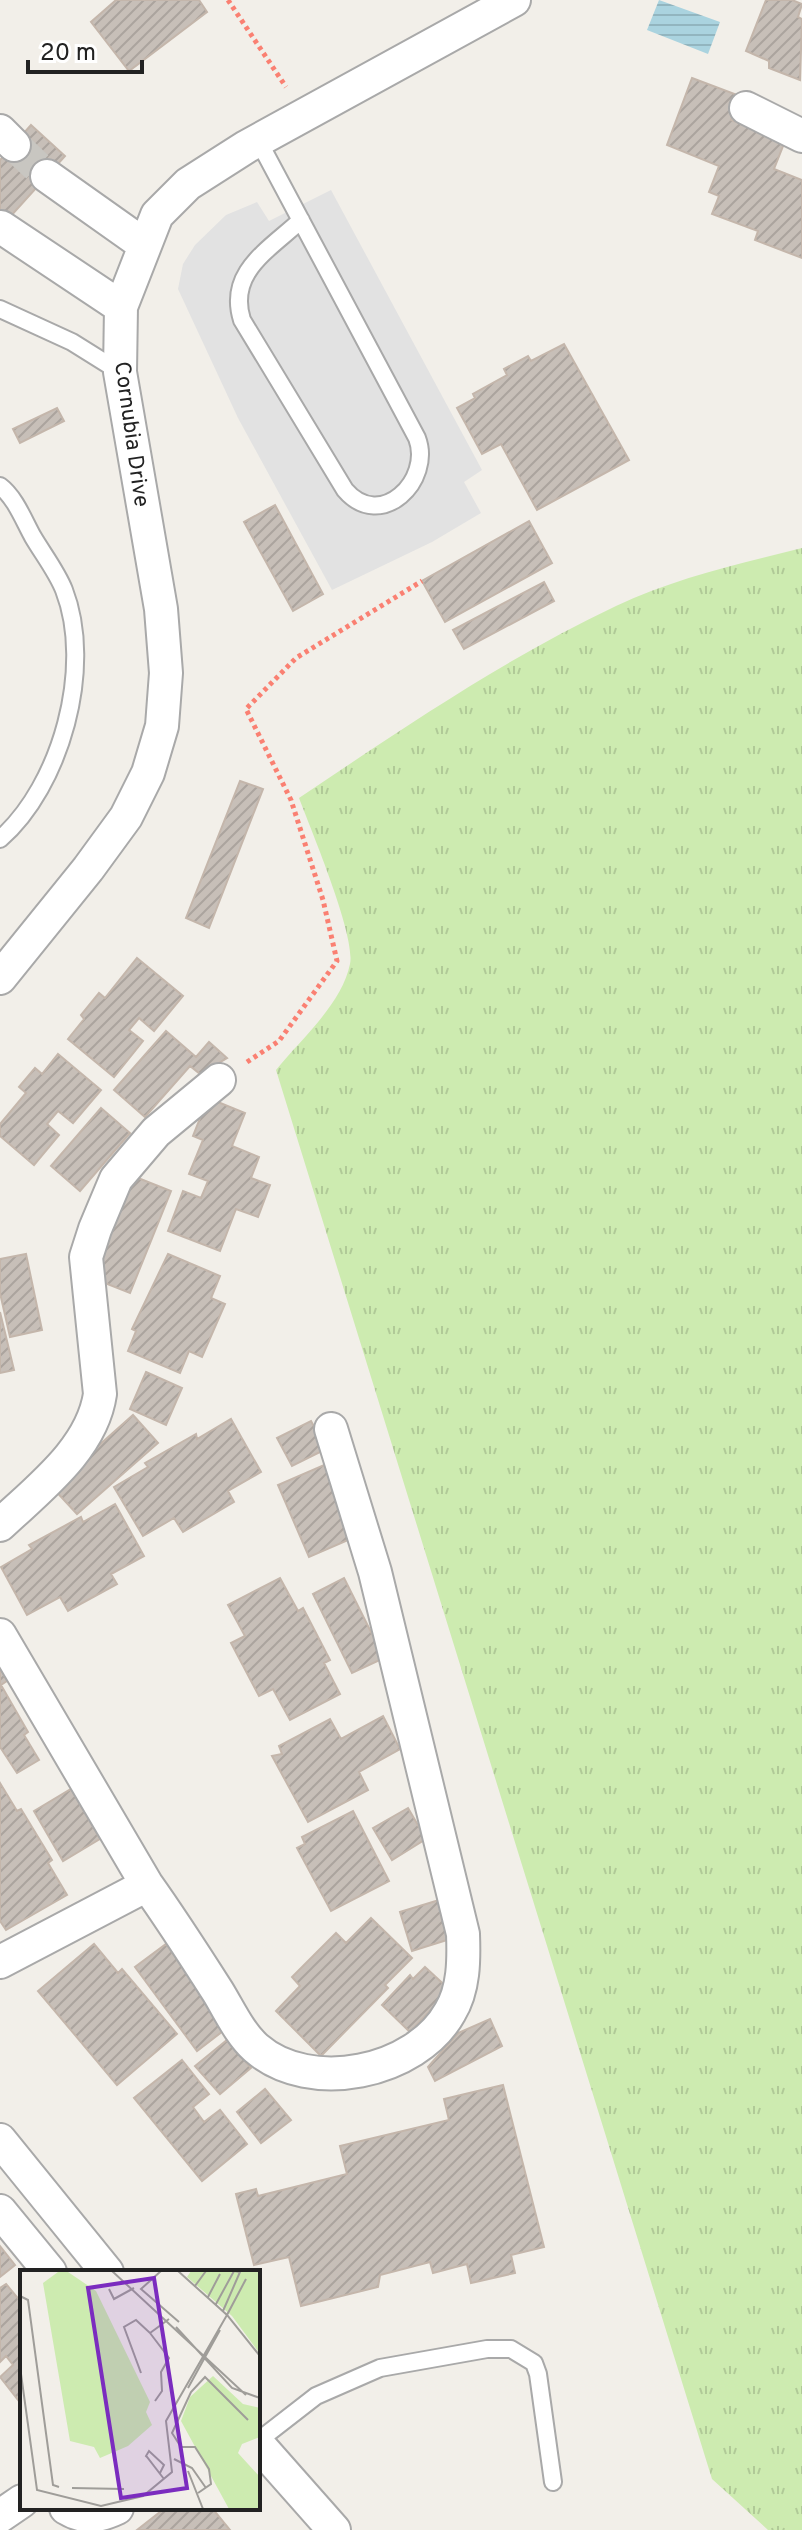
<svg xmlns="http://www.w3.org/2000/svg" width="802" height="2530" font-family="Overpass,sans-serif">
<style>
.grass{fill:url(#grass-tufts)}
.parking{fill:#e2e2e2}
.water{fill:url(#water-rules)}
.building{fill:url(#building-hatch);stroke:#c4b6ab;stroke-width:2}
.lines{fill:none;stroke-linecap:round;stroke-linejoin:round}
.minor-tunnel{stroke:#c8c6c1;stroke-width:32;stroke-dasharray:32 16;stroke-linecap:butt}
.service-casing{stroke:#a9a9a9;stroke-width:20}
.minor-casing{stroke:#a9a9a9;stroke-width:36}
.path{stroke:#fa8072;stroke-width:5;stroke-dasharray:4 4;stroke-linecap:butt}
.service{stroke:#fff;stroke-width:16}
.minor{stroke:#fff;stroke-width:32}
.labels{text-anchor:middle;stroke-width:7;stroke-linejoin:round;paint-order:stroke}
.street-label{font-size:22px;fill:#222;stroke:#fff}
.inset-road{fill:none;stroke:#9f9d99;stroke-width:2}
.view{fill:#7b2cbf;fill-opacity:0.15;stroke:#7b2cbf;stroke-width:4}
.inset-edge{fill:none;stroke:#222;stroke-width:4}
</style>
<defs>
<pattern id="grass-tufts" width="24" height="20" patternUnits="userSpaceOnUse" patternTransform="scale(2)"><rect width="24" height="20" fill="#cdebb0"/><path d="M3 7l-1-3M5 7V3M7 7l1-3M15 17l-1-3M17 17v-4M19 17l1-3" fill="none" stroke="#b0c997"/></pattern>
<pattern id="water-rules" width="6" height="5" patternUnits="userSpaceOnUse" patternTransform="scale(2)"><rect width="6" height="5" fill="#aad3df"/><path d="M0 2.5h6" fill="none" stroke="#92b5bf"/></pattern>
<pattern id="building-hatch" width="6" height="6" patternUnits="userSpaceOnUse" patternTransform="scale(2)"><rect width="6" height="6" fill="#c7bfb8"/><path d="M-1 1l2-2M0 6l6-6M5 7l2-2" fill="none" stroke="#aba49e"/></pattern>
</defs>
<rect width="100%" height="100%" fill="#f2efe9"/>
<!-- grass -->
<path class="grass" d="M802,548V2530H768L712,2479L276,1070C301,1039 342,1004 350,964C356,936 311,830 299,798C402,729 504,659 616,606C675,578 739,564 802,548Z"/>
<!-- parking -->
<path class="parking" d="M331,190L482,470L464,482L481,513L432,542L332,590L238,418L178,289L183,264L195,245L226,215L257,202L269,221Z"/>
<!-- water -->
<path class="water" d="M659,0L720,22L708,54L647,30Z"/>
<!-- building -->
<path class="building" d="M116,0H199L207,12L129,71L91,22Z
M766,0H792L802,4L798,17L802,19L800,80L769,68V61L746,51Z
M692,78L740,96L731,120L785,141L774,169L802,180V258L755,240L758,231L712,214L719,196L709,192L719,166L667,145Z
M31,125L65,156L0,228V160Z
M564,344L629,460L537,510L501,444L482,454L457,408L475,398L473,394L507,375L504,369L528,356L531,361Z
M57,408L64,421L20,443L13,429Z
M275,505L323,594L293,611L244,522Z
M529,521L552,563L445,622L422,581Z
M544,582L554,601L464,649L453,630Z
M240,781L263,789L209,928L186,918Z
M137,958L183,996L154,1031L139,1018L129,1030L143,1041L114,1077L68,1039L84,1019L81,1015L99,993L105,998Z
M166,1031L196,1057L209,1042L227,1058L200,1074L190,1066L145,1117L114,1090Z
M58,1054L101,1090L73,1123L58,1111L47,1124L59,1135L34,1165L0,1136V1124L26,1093L19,1087L35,1068L42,1074Z
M208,1098L245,1113L232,1146L259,1157L251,1178L270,1185L258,1217L236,1209L220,1251L168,1231L183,1191L201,1198L208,1181L189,1174L203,1140L193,1136Z
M101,1108L130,1133L80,1191L51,1166Z
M133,1176L171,1191L130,1293L92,1278Z
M26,1254L42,1330L10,1337L0,1293V1259Z
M168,1254L220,1276L211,1298L225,1304L202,1357L189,1351L180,1373L128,1351L136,1331L132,1329Z
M0,1312L14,1370L0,1373Z
M146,1372L182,1388L166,1425L130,1409Z
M133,1415L158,1443L77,1514L52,1487Z
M231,1419L261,1472L228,1491L234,1502L183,1532L174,1518L143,1536L114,1487L148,1467L145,1463L196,1434L197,1439Z
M311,1421L326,1449L292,1466L277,1438Z
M331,1462L362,1534L309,1557L278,1485Z
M115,1504L144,1556L111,1574L117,1584L68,1611L60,1597L27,1615L1,1567L32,1549L29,1545L81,1517L83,1522Z
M280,1578L298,1611L303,1608L330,1660L324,1663L340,1694L290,1720L273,1689L259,1696L231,1643L245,1636L228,1605Z
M344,1578L384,1658L352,1673L313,1594Z
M0,1668L7,1681L1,1685L28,1732L24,1735L39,1760L17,1773L0,1747Z
M383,1716L400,1749L359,1772L368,1790L308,1822L272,1756L282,1754L279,1746L330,1719L341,1739Z
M0,1783L17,1811L21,1809L52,1860L48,1863L67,1895L6,1930L0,1921Z
M71,1789L100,1839L63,1861L34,1811Z
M408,1808L426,1839L392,1860L373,1828Z
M353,1811L389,1881L331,1911L297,1848L305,1844L302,1837Z
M439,1900L450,1939L412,1951L400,1912Z
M371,1918L412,1958L385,1985L388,1988L321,2056L276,2011L300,1986L292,1977L336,1933L346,1943Z
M94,1944L118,1973L122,1969L177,2034L117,2085L38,1991Z
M166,1944L227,2028L197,2051L135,1967Z
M425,1967L450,1990L410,2032L382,2005L410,1975L413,1979Z
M490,2019L502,2046L435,2081L428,2067L458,2033Z
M227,2040L251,2068L220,2094L195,2066Z
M182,2060L209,2094L193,2107L204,2122L220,2110L247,2144L202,2181L134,2098Z
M503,2085L544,2247L511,2255L515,2273L471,2283L467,2264L433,2273L430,2262L380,2275L378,2287L301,2306L289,2257L254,2265L236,2194L256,2189L258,2196L347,2174L340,2146L449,2120L444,2099Z
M265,2089L291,2120L261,2143L237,2112Z
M0,2246L15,2265L0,2277Z
M6,2284L22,2303V2405L0,2377L13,2365L6,2356L0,2362V2288Z
M165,2508H212L230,2530H137Z"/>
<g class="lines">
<!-- minor-tunnel -->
<path class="minor-tunnel" d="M14,145L47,176"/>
<!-- service casing -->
<g class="service-casing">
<path id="service" d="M258,140L417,438C433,480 381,532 345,490L242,320C227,272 269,250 301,220
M0,309L72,342L120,372
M0,486C15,497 24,521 33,537C43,554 57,572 64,590C94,667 61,786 0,839
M258,2441L316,2396L380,2368L487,2349H511L534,2363L538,2374L553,2482"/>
</g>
<!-- minor casing -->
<g class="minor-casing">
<path id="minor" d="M746,108L802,136
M0,131L14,145
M47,176L143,244
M1,227L121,307
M0,978L88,869L126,817L148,773L162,726L166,673L161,609L120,372L121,307L157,215L188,184L246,147L514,0
M0,1525C38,1489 92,1449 100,1394L86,1257L95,1229L116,1179L156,1132L219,1080
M0,1635L147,1885
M0,1962L147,1885C172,1920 195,1956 218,1992C229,2010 240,2034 256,2048C310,2095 416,2073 450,2012C464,1989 464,1960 463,1934L375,1572L331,1429
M0,2140L107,2272
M0,2211L50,2272
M258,2444L334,2530
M66,2508C84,2519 98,2517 117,2508
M0,2516L22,2501"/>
</g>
<!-- path -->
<path class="path" d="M228,0L286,87
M247,1062L279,1041L337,961L323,900L291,800L246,709L296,658L422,581"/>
<!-- service -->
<use href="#service" class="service"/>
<!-- minor -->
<use href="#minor" class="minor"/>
</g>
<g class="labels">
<!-- street labels -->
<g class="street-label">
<text transform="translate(133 434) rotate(82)" y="8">Cornubia Drive</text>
</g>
</g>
<!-- overview -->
<g transform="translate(20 2270)">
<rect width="240" height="240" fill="#f2efe9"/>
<path d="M171,1H240V84L212,46L167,7ZM38,2H48L76,21L130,132L126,142L132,155L108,176L80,188L74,177L50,171L23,13ZM193,106L223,134L240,138V167L222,174L218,183L240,207V239H209L161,151L170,127Z" fill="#cdebb0"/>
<path class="inset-road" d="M92,1L226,125M141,1L121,19L159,52M226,9L207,45L240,86M175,16L186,1H214M89,19L94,29L114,18M0,26L8,30L33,215L39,217M188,27L200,4M196,34L214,1L220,2L203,41M156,57L212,118L240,128M130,63L149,88L141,102L142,121L135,131M121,103L104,57L116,50L130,63L149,49M1,104L17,220L81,236L123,226L152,202L146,151L207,45L158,1M168,118L200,60M154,189L172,198L186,218M168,201L183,239M140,203L144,195L129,181L126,186L127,187L144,209M52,218L104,219M178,223L191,214L189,199L175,177H161L152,163L171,122L185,107L228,150"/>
<path class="view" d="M134,8L167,218L101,228L68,18Z"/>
<rect width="240" height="240" class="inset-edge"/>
</g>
<!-- scale -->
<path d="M28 60v12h114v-12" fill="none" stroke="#222222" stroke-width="4"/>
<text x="40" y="60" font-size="24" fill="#222222" stroke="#ffffff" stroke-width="6" paint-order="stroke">20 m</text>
</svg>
